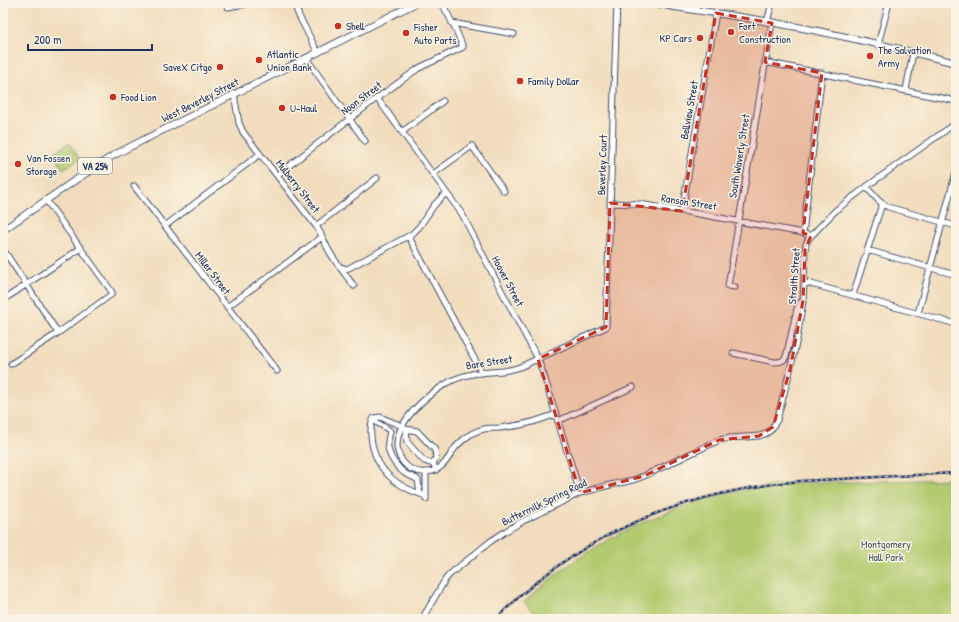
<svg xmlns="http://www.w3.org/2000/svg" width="959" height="622" font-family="'Patrick Hand',sans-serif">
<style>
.green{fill:#b3ca6f;stroke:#677c66}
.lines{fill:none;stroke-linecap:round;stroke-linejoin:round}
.minor-casing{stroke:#3b496c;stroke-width:7}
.major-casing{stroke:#3b496c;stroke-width:8}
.minor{stroke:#fff;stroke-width:5}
.major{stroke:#fff;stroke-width:6}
.rail-casing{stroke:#1b2f5e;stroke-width:2.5}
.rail{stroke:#fcf5e5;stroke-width:1;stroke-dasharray:3;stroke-linecap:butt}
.marked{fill:#c8321e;fill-opacity:0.2;stroke:#c8321e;stroke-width:3;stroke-dasharray:8 5;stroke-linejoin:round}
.poi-dot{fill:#c8321e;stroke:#fcf5e5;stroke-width:1.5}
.labels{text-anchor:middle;stroke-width:3;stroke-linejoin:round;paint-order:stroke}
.shield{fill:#fcf5e5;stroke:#5e6a86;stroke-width:1}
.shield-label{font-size:10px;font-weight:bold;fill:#1b2f5e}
.poi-label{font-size:11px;fill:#1b2f5e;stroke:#fcf5e5;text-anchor:start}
.street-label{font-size:11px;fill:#1b2f5e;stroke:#fcf5e5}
.park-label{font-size:11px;fill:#415662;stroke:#fcf5e5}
</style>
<rect width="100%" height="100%" fill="#fcf5e5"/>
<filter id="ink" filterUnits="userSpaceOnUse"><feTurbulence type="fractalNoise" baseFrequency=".025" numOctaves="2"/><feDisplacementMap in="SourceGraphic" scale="8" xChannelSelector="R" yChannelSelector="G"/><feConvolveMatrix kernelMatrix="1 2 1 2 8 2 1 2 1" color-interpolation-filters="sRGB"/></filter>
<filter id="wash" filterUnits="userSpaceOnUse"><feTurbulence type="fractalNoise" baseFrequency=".012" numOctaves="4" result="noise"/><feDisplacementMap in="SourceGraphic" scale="16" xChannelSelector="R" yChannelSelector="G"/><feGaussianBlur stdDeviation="0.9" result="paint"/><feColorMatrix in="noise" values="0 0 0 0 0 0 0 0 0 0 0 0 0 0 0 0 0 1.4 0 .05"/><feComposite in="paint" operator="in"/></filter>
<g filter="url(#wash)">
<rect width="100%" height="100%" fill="#f1ddbd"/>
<!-- green -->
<path class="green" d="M69,143L80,159L63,169L53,153Z
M956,479V619H539L524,602C596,534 688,494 787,484C809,482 831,482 853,482C887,481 922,480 956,479Z"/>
</g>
<g filter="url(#ink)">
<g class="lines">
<!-- minor casing -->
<g class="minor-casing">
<path id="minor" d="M294,3L299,16L318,53
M228,7L252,3
M767,22L772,3
M452,23L514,34
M878,44L889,3
M306,58L365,141
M765,62L956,101
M906,90L913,53
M234,94L239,123L243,132L316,226C321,233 324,241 328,249C335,262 345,274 354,286
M377,98L462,214L499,286L523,331L538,359L545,379L580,493
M402,132L443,101
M433,174L472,146L504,191
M277,175L377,98L419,68L463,47L455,28L442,3
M134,186L277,371
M866,187L879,201L888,207L956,226
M610,203L639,204L682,211L803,233L811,236
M682,211L716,13
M165,226L260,154
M316,226L377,178
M803,233L822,73
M409,237L482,373
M3,249L58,333
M867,250L956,275
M341,267L346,269L349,268L412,234L419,227L435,204L446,193
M804,282L956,324
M735,287L728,286L772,23
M853,295L882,204
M3,300L81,248
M227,307L322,237
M918,313L956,172
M733,353L774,362C779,362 783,362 786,357L797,309L800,303L803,301
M11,364L58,333L112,294V292L46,200
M556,414C545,418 535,422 524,424C516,426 508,427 500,428C489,428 481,428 471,434C465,438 460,442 455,448C447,459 443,471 427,472C417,473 408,469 403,462C382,433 422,399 444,385C452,380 462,376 472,374C488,371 504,373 520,367L606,327L617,3
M373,420L389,430L390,431C389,436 387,442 388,447C389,457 397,468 406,474C410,476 414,477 418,480L420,494
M558,421L633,387
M402,426L380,417L374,418C370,424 371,429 371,436C374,470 396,487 426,496
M402,426L406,429L417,431L435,450L436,457L433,464L436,470
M406,429L407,442L424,461L433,464
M426,472V499
M422,619L445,580L450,574L491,541L506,531L523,521L580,493L606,486L633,480L644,476L719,440L730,438L759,436L765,434L771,430L777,420L790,370L797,339L803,301L804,282L805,250L806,244L809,238L836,210L866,187L956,123"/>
</g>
<!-- major casing -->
<g class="major-casing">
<path id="major" d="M651,3C705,12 759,19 813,30C861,40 909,51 956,63
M3,230L74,181L114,155L171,126L416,3"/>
</g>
<!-- minor -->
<use href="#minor" class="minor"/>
<!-- major -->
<use href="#major" class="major"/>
<!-- rail casing -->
<g class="rail-casing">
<path id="rail" d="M496,619C579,533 682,492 800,481L956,473"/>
</g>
<!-- rail -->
<use href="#rail" class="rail"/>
</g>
</g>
<!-- marked area -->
<path class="marked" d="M716,13L772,23L765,62L822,73L803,233L811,236L805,250L803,301L790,370L773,427L759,436L719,440L644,476L580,493L538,359L606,327L610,203L682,211Z"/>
<!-- markers -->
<g class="poi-dot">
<circle cx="338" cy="26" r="4"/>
<circle cx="731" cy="32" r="4"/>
<circle cx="406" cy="33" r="4"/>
<circle cx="700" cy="38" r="4"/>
<circle cx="870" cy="56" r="4"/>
<circle cx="259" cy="60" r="4"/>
<circle cx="220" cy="67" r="4"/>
<circle cx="520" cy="81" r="4"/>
<circle cx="113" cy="97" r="4"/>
<circle cx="282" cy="108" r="4"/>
<circle cx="18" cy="164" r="4"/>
</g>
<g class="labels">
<!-- shield labels -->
<rect class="shield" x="78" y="158" width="34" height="16" rx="3"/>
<g class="shield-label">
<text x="95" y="170">VA 254</text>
</g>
<!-- poi labels -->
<g class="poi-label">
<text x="346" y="30">Shell</text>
<text x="739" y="30">Fort<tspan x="739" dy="13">Construction</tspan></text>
<text x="414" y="31">Fisher<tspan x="414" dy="13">Auto Parts</tspan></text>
<text x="692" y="42" text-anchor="end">KP Cars</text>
<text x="878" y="54">The Salvation<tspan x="878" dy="13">Army</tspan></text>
<text x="267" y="58">Atlantic<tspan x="267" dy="13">Union Bank</tspan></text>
<text x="212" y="71" text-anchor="end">SaveX Citgo</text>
<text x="528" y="85">Family Dollar</text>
<text x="121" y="101">Food Lion</text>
<text x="290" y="112">U-Haul</text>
<text x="26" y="162">Van Fossen<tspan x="26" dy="13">Storage</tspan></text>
</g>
<!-- street labels -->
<g class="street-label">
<text transform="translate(361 98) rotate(-37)" y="4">Noon Street</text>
<text transform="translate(200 100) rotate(-27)" y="4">West Beverley Street</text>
<text transform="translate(689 110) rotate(-80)" y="4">Bellview Street</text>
<text transform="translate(739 156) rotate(-81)" y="4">South Waverly Street</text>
<text transform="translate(602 165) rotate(-88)" y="4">Beverley Court</text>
<text transform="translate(298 186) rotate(52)" y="4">Mulberry Street</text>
<text transform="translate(689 202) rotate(9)" y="4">Ranson Street</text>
<text transform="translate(213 273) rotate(53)" y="4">Miller Street</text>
<text transform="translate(794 276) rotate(-86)" y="4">Straith Street</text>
<text transform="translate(508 281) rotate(62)" y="4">Hoover Street</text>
<text transform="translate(489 362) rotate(-9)" y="4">Bare Street</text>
<text transform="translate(544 502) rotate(-26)" y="4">Buttermilk Spring Road</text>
</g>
<!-- park labels -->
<g class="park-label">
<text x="886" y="548">Montgomery<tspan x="886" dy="13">Hall Park</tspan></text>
</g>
</g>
<!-- margin -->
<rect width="959" height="622" fill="none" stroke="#fcf5e5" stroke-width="16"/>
<!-- scale -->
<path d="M28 44v6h124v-6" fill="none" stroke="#1b2f5e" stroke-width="2"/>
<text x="34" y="44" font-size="12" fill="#1b2f5e" stroke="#fcf5e5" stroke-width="3" paint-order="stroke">200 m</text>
</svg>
